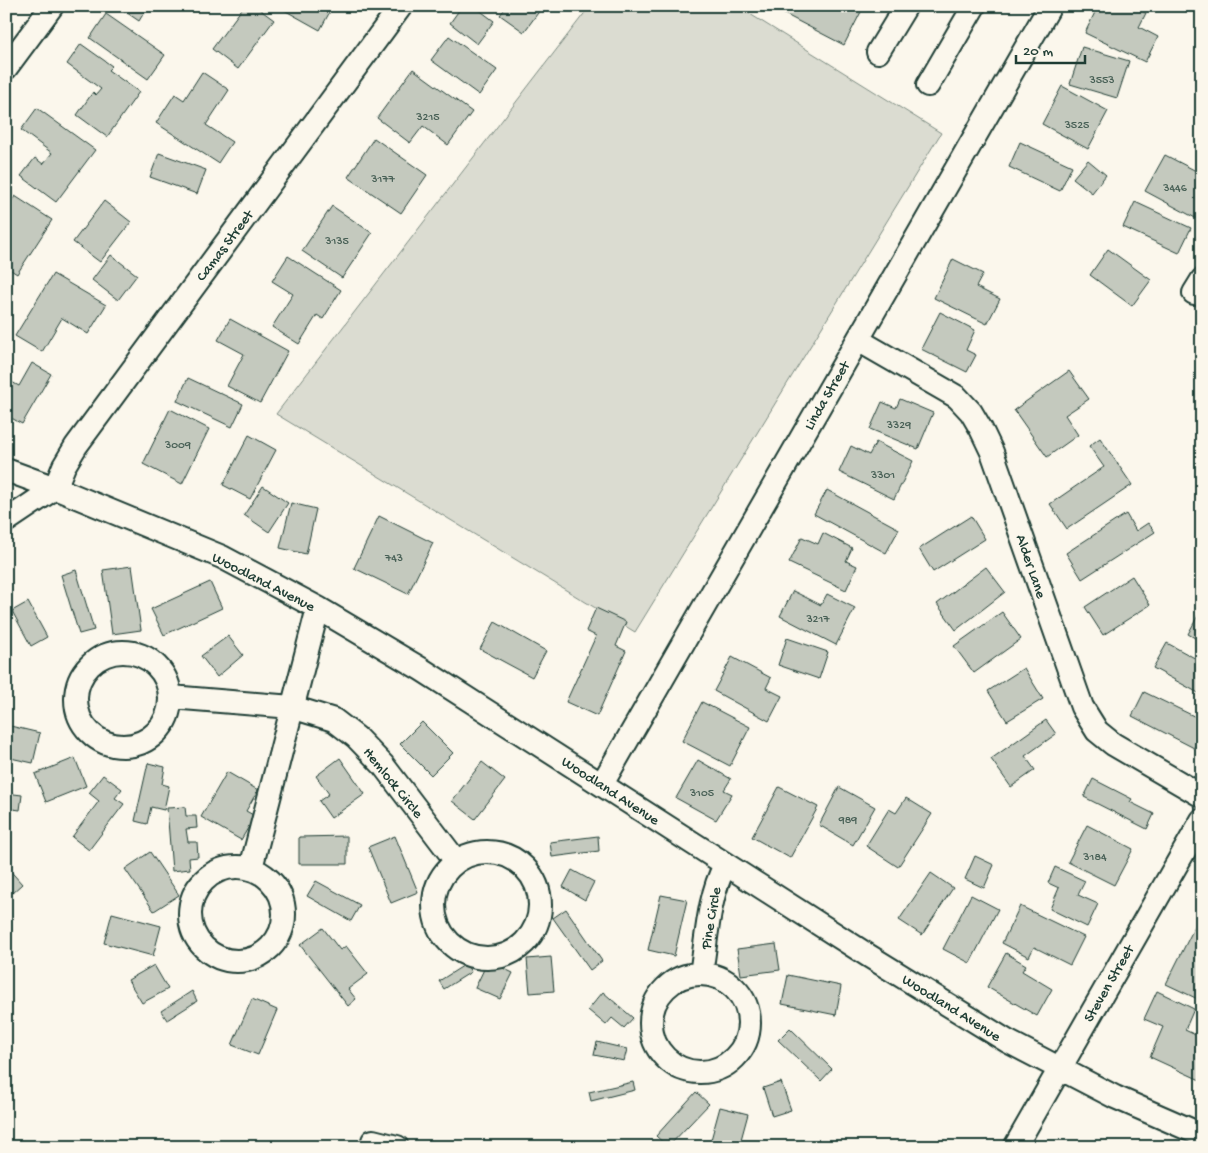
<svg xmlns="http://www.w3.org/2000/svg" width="1208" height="1153" font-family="'Gochi Hand',sans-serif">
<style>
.green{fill:#dbdcd1;stroke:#7d8c82}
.building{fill:#c4c9be;stroke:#1f3d34}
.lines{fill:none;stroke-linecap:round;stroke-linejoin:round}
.minor-casing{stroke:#1f3d34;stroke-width:26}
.minor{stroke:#fbf7ec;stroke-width:22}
.labels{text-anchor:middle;stroke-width:4;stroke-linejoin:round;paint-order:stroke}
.number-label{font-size:12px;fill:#486056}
.street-label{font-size:15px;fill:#1f3d34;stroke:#fbf7ec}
</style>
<rect width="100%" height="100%" fill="#fbf7ec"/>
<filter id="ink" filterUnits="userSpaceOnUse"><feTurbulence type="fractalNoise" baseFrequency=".02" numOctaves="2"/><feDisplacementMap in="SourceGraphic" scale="10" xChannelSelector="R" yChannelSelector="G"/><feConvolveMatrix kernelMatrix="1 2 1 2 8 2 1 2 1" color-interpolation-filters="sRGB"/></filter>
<g filter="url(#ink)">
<!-- green -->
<path class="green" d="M590,6H737L941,133L635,632L276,414Z"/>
<!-- building -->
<path class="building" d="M117,6H148L139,21Z
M244,6H255L274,20L238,69L212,49Z
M277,6H333L320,30Z
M462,6H474L494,21L477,44L450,23Z
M507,6H543L524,32L500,15Z
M769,6H864L844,45Z
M1098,6H1132L1146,13L1139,27L1158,37L1145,62L1085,33Z
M106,14L165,55L148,79L90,38Z
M449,36L497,70L479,95L431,60Z
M81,44L112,66L108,70L139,92L107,137L77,115L93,92L96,95L101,89L67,64Z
M1082,47L1129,61L1117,98L1070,84Z
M413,69L472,112L448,145L423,126L410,143L377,118Z
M202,72L229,90L206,125L232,142L218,163L156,123L175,94L184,100Z
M1062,86L1108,111L1088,149L1042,124Z
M37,108L95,150L56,202L21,176L35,158L43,164L52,153L21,130Z
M374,138L427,175L401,213L348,177Z
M1020,142L1072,166L1060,191L1009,167Z
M159,153L206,170L197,194L150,177Z
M1165,155L1202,174L1201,221L1145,191Z
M1088,160L1106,175L1092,193L1073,178Z
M15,196L52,220L17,274L6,267V209Z
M104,201L131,222L100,262L73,242Z
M1135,202L1191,228L1179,253L1123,227Z
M332,206L372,233L342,278L302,251Z
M1108,249L1151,280L1132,306L1090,275Z
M111,255L137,275L118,300L92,280Z
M288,256L341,290L323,319L317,315L299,344L272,327L293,294L272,281Z
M953,259L983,274L976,287L1000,299L987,324L934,298Z
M53,274L106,305L88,334L62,318L42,352L15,336Z
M940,312L975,330L966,350L976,355L967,372L921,349Z
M230,319L288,351L260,403L227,386L244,354L218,340Z
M32,363L51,374L22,424L6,415V379L19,386Z
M1069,371L1089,399L1065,415L1078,435L1047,457L1014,410Z
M188,378L243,404L232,427L177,401Z
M900,399L933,413L918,449L870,429L882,402L896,408Z
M170,409L209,429L182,484L143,464Z
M249,435L276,450L250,499L223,485Z
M1100,438L1132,485L1067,529L1050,504L1104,467L1089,446Z
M876,442L913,461L894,499L839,472L851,446L869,455Z
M263,486L288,503L269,532L244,515Z
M827,490L899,529L886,553L814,514Z
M291,503L316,509L306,554L280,548Z
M1126,514L1136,531L1148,523L1155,532L1082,579L1066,553Z
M379,516L433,543L408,594L354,568Z
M971,516L985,539L933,572L919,549Z
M823,533L852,548L846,561L857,566L846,590L789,563L802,537L818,544Z
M132,566L141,630L112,634L103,570Z
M986,567L1005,592L956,630L937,604Z
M76,570L94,630L79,634L61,575Z
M1132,576L1150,605L1103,635L1085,607Z
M210,582L222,608L164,635L151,609Z
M793,591L821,605L827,594L855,608L836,645L780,616Z
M28,602L47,637L31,646L12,611Z
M596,608L626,622L616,646L626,651L597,716L566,702L596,636L586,631Z
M1201,610L1202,611V642L1188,634Z
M1002,612L1021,639L974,673L954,646Z
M495,622L546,651L532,677L480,649Z
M228,636L243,655L217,677L201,656Z
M787,638L828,652L819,679L778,665Z
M1167,643L1202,662V695L1153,668Z
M732,657L771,678L766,688L782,696L769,721L714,691Z
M1024,668L1043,699L1007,721L988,691Z
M1144,692L1202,720V732L1194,748L1132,716Z
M702,702L750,727L730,766L682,741Z
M1046,720L1056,734L1025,756L1035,770L1011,787L991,759Z
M422,722L453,753L431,775L400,744Z
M6,725L40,733L33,763L6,757Z
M75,758L86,786L46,802L35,774Z
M340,758L365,794L331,818L319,801L329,794L316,776Z
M698,760L731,779L724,790L732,794L716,820L676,798Z
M482,762L505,780L475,819L452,801Z
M148,763L165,767L162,784L169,786L164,810L151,807L147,824L135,821Z
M227,772L258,790L246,811L255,816L241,840L201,817Z
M103,775L122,789L115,798L124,804L89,850L72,837L99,801L89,793Z
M1093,779L1132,799L1130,802L1154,814L1147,829L1084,797Z
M779,787L818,807L790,858L752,837Z
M839,787L875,807L853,845L819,825Z
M6,793L22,795L20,810L6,808Z
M906,798L932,814L898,867L866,846L889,809L896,813Z
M185,807L186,816H196L197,828L186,829L188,842H197L198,857L189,858L190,869L172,871L167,808Z
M1087,825L1133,849L1114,885L1068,862Z
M347,836V864H299V837Z
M395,836L418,892L391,903L368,847Z
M598,836L599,851L552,857L550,842Z
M150,852L179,895L154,911L125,869Z
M975,856L994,865L984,888L965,879Z
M6,866L22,884L11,894L6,889Z
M1055,867L1085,881L1078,895L1098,904L1087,927L1050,909L1059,888L1048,883Z
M572,870L594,882L585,900L563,887Z
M931,873L953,888L922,935L899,920Z
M316,881L360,905L351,921L307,896Z
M661,895L687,900L674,956L648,950Z
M971,895L998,909L970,963L943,949Z
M1020,906L1084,937L1070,965L1034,947L1029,957L1002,943Z
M566,909L602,961L590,970L553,918Z
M112,913L161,926L153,956L104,943Z
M1196,924L1202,927V1001L1166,984Z
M323,928L340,950L346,946L368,974L348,989L356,999L348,1006L300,945Z
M776,944L780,970L741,975L737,949Z
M1006,953L1026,965L1022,971L1052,989L1037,1016L987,987Z
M551,957L554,991L530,993L527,959Z
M488,961L513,973L500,999L475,988Z
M466,964L471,972L444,989L439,981Z
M154,965L168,989L142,1003L128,980Z
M788,975L841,986L836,1015L782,1004Z
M192,991L197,1001L167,1020L161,1011Z
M1157,991L1194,1009L1185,1030L1202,1038V1076L1200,1080L1150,1057L1163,1027L1144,1019Z
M603,992L633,1018L624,1028L612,1018L606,1025L588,1010Z
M252,999L277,1010L258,1055L232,1045Z
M790,1028L832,1069L821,1081L778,1040Z
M597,1042L627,1049L624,1061L594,1055Z
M633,1082L635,1090L591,1101L589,1092Z
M781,1082L791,1110L772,1116L763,1088Z
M696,1092L709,1104L668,1147L656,1136Z
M720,1107L748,1114L739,1147H709Z"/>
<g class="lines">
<!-- minor casing -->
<g class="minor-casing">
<path id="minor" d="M878,52L906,6
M6,68L52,6
M928,85L974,6
M1194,293L1202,280
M858,340L957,397L971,412L981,429L992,452L1082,707L1097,731L1113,744L1202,796
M6,470L55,488L222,557L318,608L421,669L869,956L1007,1041L1115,1097L1202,1135
M6,521L55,488L64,466L76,446L401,6
M76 699a47 47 0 1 1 94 0a47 47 0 1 1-94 0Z
M171,697L292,707L334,720L356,737L383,765L456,861
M602,784L1050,6
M434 905a53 53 0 1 1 106 0a53 53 0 1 1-106 0Z
M190 914a47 47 0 1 1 94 0a47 47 0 1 1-94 0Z
M251,868L318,608
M651 1023a49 49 0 1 1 98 0a49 49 0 1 1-98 0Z
M701,974C707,937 708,898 725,865
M373,1141L397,1147
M1015,1147L1202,820"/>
</g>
<!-- minor -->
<use href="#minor" class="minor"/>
</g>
</g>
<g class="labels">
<!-- number labels -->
<g class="number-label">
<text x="1102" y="83">3553</text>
<text x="428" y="120">3215</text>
<text x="1077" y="128">3525</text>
<text x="383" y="182">3177</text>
<text x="1175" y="191">3446</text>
<text x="337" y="244">3135</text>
<text x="899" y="428">3329</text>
<text x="178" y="448">3009</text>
<text x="883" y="478">3301</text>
<text x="394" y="561">743</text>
<text x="818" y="622">3217</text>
<text x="702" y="796">3105</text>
<text x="848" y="823">989</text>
<text x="1095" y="860">3184</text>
</g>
<!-- street labels -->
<g class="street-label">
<text transform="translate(224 245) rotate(-53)" y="5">Camas Street</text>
<text transform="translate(826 395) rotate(-60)" y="5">Linda Street</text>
<text transform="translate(1032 566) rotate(71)" y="5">Alder Lane</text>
<text transform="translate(264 581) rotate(27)" y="5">Woodland Avenue</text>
<text transform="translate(394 782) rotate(51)" y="5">Hemlock Circle</text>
<text transform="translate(611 790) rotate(33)" y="5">Woodland Avenue</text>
<text transform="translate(710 918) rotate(-80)" y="5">Pine Circle</text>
<text transform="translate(1108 983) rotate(-60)" y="5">Steven Street</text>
<text transform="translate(952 1007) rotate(32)" y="5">Woodland Avenue</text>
</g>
</g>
<!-- margin -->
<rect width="1208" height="1153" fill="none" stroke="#fbf7ec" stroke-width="25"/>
<rect x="12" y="12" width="1183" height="1128" fill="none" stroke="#1f3d34" stroke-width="2" filter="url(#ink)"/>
<!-- scale -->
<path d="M1016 55v8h69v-8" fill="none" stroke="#1f3d34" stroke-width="2.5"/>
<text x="1023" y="55" font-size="15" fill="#1f3d34" stroke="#fbf7ec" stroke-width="4" paint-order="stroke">20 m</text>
</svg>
